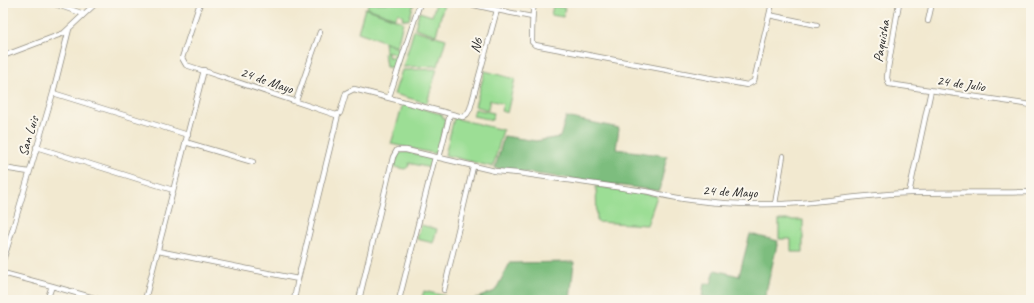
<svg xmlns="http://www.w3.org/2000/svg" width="1034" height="303" font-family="Caveat,sans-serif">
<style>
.green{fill:#9cde95;stroke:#648460}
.forest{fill:#7dbd7e;stroke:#547454}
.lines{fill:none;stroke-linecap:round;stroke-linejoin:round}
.street-casing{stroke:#8e8a7e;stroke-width:6}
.street{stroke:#fff;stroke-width:4.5}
.labels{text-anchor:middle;stroke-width:4;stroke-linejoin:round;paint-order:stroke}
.street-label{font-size:14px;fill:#2b2b2b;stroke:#fbf7ec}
</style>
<rect width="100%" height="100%" fill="#fbf7ec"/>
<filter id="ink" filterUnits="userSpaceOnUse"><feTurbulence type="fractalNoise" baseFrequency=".025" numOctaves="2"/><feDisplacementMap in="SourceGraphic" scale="8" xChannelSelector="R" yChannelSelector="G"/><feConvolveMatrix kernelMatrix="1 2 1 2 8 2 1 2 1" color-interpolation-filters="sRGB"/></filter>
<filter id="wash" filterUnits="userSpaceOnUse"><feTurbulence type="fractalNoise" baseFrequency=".012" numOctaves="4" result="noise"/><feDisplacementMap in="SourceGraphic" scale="16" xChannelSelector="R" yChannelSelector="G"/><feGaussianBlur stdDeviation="0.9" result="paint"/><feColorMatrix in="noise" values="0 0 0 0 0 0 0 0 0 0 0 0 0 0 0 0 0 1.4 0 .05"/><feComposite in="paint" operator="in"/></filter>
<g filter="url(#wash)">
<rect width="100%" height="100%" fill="#f2e9d0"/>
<!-- green -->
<path class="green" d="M369,3H414L409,20L402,19L403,16L398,13L395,18L367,8Z
M436,3L444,4L436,35L415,28L419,12L432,16Z
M553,6L565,8L563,17L551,15Z
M365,8L403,22L397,46L358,32Z
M414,30L446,39L438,66L403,67Z
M384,42L402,50L397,68L386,67L384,52H388V57H393L394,53L385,51Z
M437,69L427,103L394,94L402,70Z
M485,71L515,79L507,113L501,111L503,104L490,100L488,110L475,106Z
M403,103L441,114L445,120L437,154L391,144Z
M475,109L494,113L492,120L473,116Z
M454,118L503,130L493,167L445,155Z
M407,152L432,158L430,168L409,163V166L405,169L394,167L398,153Z
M596,186L657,196L647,225L597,222Z
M779,220H803V252H791V239H779Z
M421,225L437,229L433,243L417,239Z
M424,291L445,296L444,300H421Z"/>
<!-- forest -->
<path class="forest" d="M566,117L619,128L616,149L667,156L659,191L495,168L504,136L536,141L560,137Z
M750,234L778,241L764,300H717L702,296L704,283L711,284L715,270L739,276Z
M574,262L570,300H472L495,291L510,263Z"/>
</g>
<g filter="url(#ink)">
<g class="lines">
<!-- street casing -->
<g class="street-casing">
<path id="street" d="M52,3L84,14
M200,3L182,58L186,65L336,115L340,113L346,93L354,89L463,117L467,114L470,109L497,10L465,3
M534,3C532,16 532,29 532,42L535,45L747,85L754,81L772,3
M899,3L888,68L887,78L889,84L1031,105
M497,10L532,17
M769,15L817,25
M928,21L932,3
M3,56L64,33L96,3
M53,93L188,135
M389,97L420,3
M296,101L320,32
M185,142L253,162
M36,147L173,190
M439,158L450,114
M3,168L29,172
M909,193L931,90
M775,204L783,156
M3,244L8,245L53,93L69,29
M158,251L298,279
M3,260L8,245
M3,273L52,286
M444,290L473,167
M47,300L52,286L101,300
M145,300L204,70
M294,300L298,279L338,115
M359,300L393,157L397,150H406L495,171L518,173L651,192C693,204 758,206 801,203C837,200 874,194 910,193C950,192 991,193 1031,192
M399,300L435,157"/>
</g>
<!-- street -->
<use href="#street" class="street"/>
</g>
</g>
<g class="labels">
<!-- street labels -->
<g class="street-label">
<text transform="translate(881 41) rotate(-80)" y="5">Paquisha</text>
<text transform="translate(476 45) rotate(-74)" y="5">N6</text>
<text transform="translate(267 80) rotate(19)" y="5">24 de Mayo</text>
<text transform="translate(961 83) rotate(8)" y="5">24 de Julio</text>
<text transform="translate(28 136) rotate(-73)" y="5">San Luis</text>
<text transform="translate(730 191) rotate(3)" y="5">24 de Mayo</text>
</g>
</g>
<!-- margin -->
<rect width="1034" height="303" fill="none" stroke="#fbf7ec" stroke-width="16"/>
</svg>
